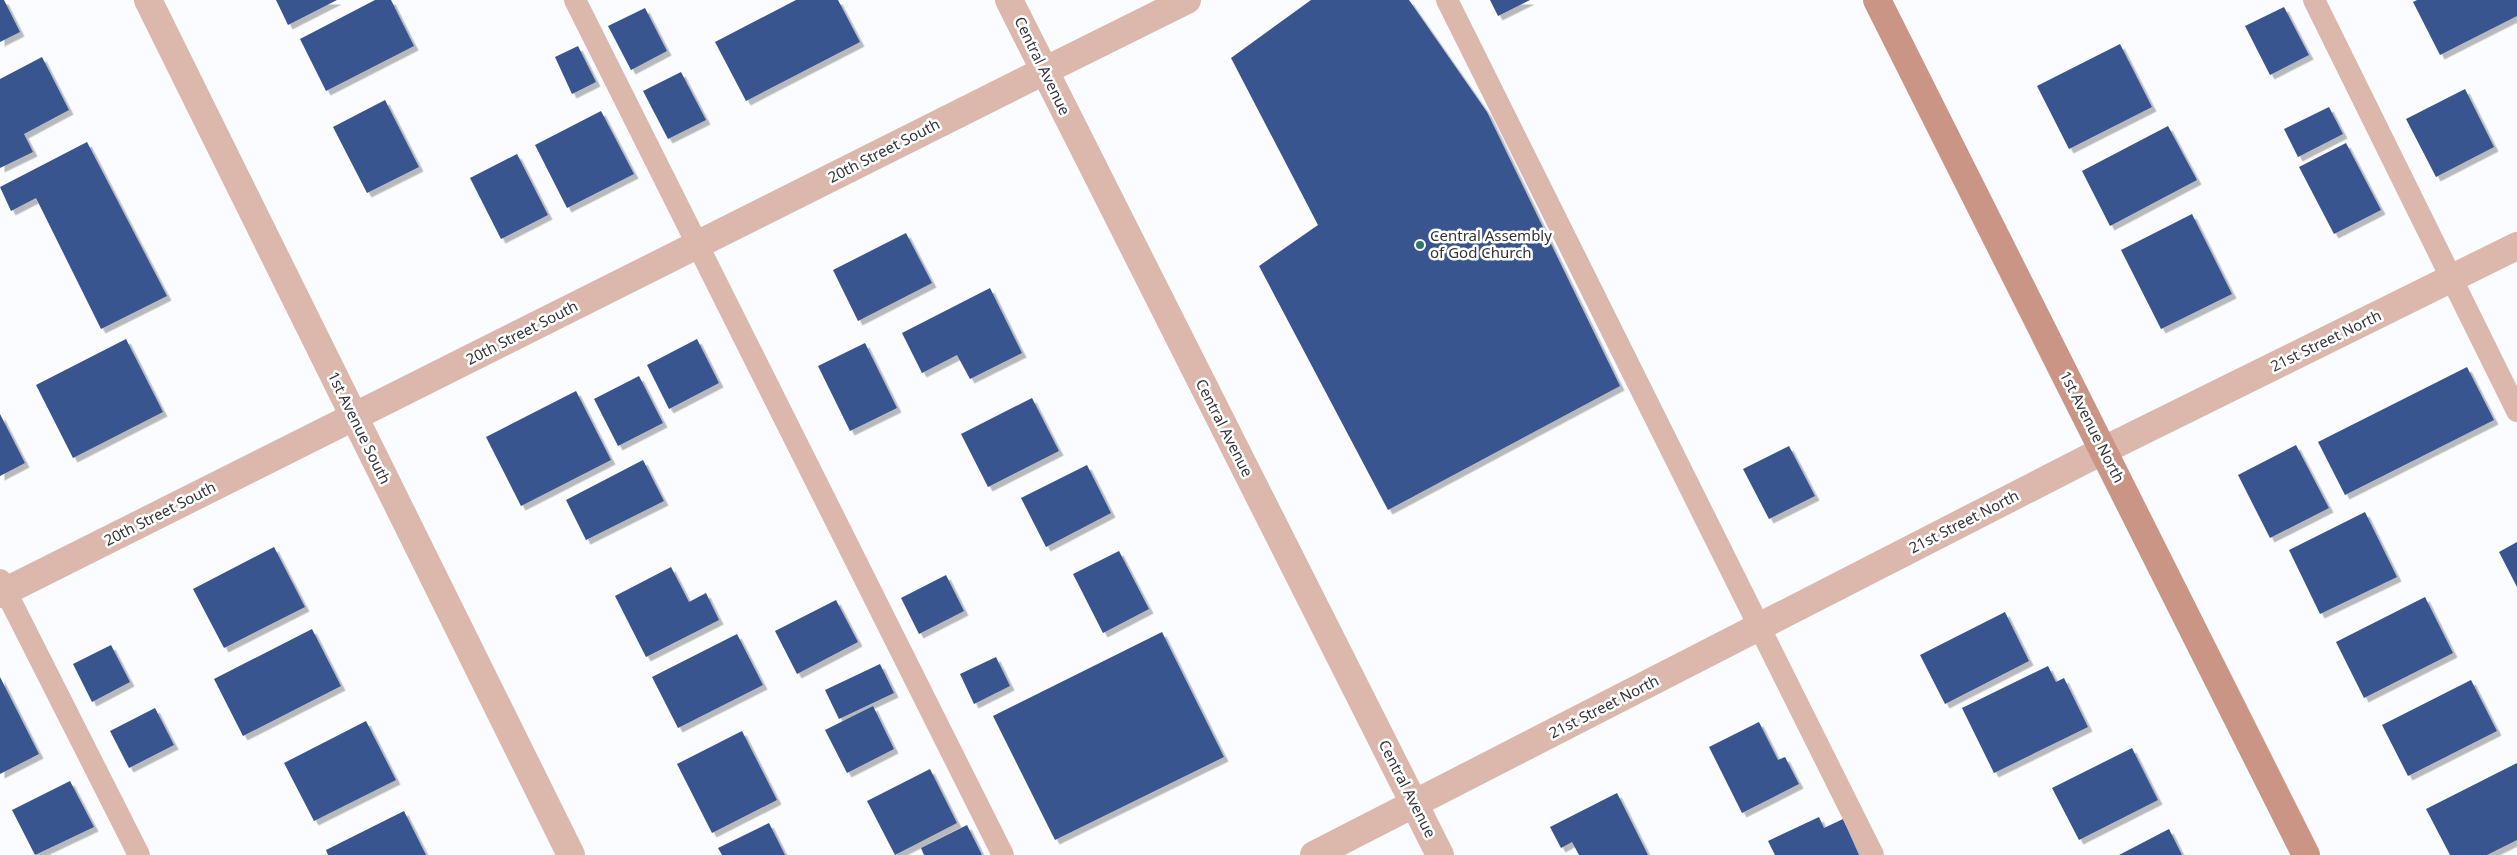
<svg xmlns="http://www.w3.org/2000/svg" width="2517" height="855" font-family="'Noto Sans',sans-serif">
<style>
.building{fill:#39548f;filter:url(#shadow)}
.lines{fill:none;stroke-linecap:round;stroke-linejoin:round}
.service{stroke:#dcb7ab;stroke-width:22}
.minor{stroke:#dcb7ab;stroke-width:28}
.tertiary{stroke:#dcb7ab;stroke-width:28}
.secondary{stroke:#ca9584;stroke-width:28}
.poi-dot{fill:#2d7671;stroke:#fff;stroke-width:2}
.labels{text-anchor:middle;stroke-width:5;stroke-linejoin:round;paint-order:stroke}
.street-label{font-size:15px;fill:#333437;stroke:#fff}
.poi-label{font-size:15px;fill:#333437;stroke:#fff;text-anchor:start}
</style>
<defs>
<filter id="shadow"><feDropShadow dx="4.5" dy="4.5" stdDeviation="0" flood-color="#0004"/></filter>
</defs>
<rect width="100%" height="100%" fill="#fafcff"/>
<!-- building -->
<path class="building" d="M0,0H4L20,32L0,42Z
M276,0H337L288,25Z
M375,0H391L414,46L326,91L300,39Z
M796,0H838L860,42L746,101L715,42Z
M1311,0H1409L1487,112L1620,386L1388,510L1259,266L1318,225L1231,58Z
M1490,0H1530L1498,16Z
M2417,0H2517V16L2440,55L2413,2Z
M2284,7L2309,55L2270,75L2245,26Z
M645,8L667,51L631,70L608,26Z
M2120,44L2152,107L2069,149L2037,86Z
M578,46L596,82L572,94L555,57Z
M42,57L69,110L24,134L33,152L0,168V79Z
M681,72L706,120L668,139L643,91Z
M2465,89L2494,147L2436,177L2406,119Z
M385,100L419,167L367,193L333,127Z
M2329,107L2343,134L2298,157L2284,129Z
M601,111L634,174L567,208L535,145Z
M2168,126L2197,180L2110,226L2082,171Z
M87,142L167,296L101,329L36,198L11,211L0,187Z
M2346,143L2381,210L2334,234L2299,167Z
M517,154L548,215L501,239L470,178Z
M2192,214L2232,294L2161,329L2121,250Z
M906,233L932,283L858,321L833,270Z
M990,288L1022,353L970,379L957,355L922,373L902,333Z
M126,339L163,412L73,458L36,385Z
M697,339L719,383L669,409L647,365Z
M865,343L897,408L850,431L818,366Z
M2467,367L2494,420L2345,495L2318,442Z
M639,376L663,423L618,446L594,399Z
M576,391L611,460L521,506L486,437Z
M1032,398L1059,451L988,487L961,434Z
M0,414L25,463L0,476Z
M2296,445L2329,508L2270,538L2238,475Z
M1789,446L1815,496L1769,519L1743,469Z
M643,460L664,501L586,540L566,500Z
M1087,465L1111,513L1046,547L1021,498Z
M2365,512L2397,577L2320,614L2289,550Z
M2517,542V587L2499,552Z
M274,547L305,607L224,648L193,589Z
M1119,551L1149,609L1103,633L1073,574Z
M671,567L689,602L706,593L719,620L646,657L615,596Z
M946,575L964,611L919,634L901,598Z
M2425,597L2453,653L2364,698L2336,642Z
M836,600L858,642L797,674L775,631Z
M2005,612L2029,661L1945,704L1920,655Z
M312,629L341,686L243,736L214,679Z
M1162,632L1224,757L1055,840L993,716Z
M737,634L763,685L678,728L652,677Z
M111,645L130,682L92,702L73,664Z
M996,657L1010,686L974,704L960,674Z
M880,664L894,693L839,719L825,690Z
M2048,666L2056,682L2064,678L2088,727L1994,773L1962,708Z
M0,677L39,754L0,774Z
M2471,680L2497,731L2408,776L2382,725Z
M873,706L894,749L847,773L825,730Z
M155,708L174,745L129,768L110,731Z
M366,721L396,780L314,821L284,763Z
M1759,722L1778,760L1785,757L1799,784L1742,813L1709,747Z
M742,731L777,800L712,833L677,764Z
M2132,748L2158,800L2079,840L2052,788Z
M2517,763V840L2487,855H2450L2426,809Z
M930,769L957,823L895,855L867,801Z
M70,781L94,827L35,855L12,810Z
M1617,793L1648,855H1579L1572,842L1561,848L1550,827Z
M404,811L426,855H328L326,850Z
M1819,817L1824,828L1843,819L1859,855H1775L1768,841Z
M769,823L785,855H722L718,848Z
M967,825L982,855H924L921,848Z
M2169,829L2182,855H2119Z"/>
<g class="lines">
<!-- service -->
<path class="service" d="M575,0L1003,855
M1447,0L1873,855
M2314,0L2517,411
M0,580L139,855"/>
<!-- minor -->
<path class="minor" d="M148,0L571,855
M1044,71L1187,0
M1314,855L2104,450L2517,246"/>
<!-- tertiary -->
<path class="tertiary" d="M1009,0L1440,855
M0,594L1044,71"/>
<!-- secondary -->
<path class="secondary" d="M1877,0L2306,855"/>
</g>
<!-- markers -->
<circle class="poi-dot" cx="1420" cy="245" r="5"/>
<g class="labels">
<!-- street labels -->
<g class="street-label">
<text transform="translate(1042 66) rotate(64)" y="5">Central Avenue</text>
<text transform="translate(884 151) rotate(-27)" y="5">20th Street South</text>
<text transform="translate(522 333) rotate(-27)" y="5">20th Street South</text>
<text transform="translate(2326 341) rotate(-26)" y="5">21st Street North</text>
<text transform="translate(2092 427) rotate(63)" y="5">1st Avenue North</text>
<text transform="translate(359 428) rotate(64)" y="5">1st Avenue South</text>
<text transform="translate(1224 428) rotate(63)" y="5">Central Avenue</text>
<text transform="translate(160 514) rotate(-27)" y="5">20th Street South</text>
<text transform="translate(1964 522) rotate(-27)" y="5">21st Street North</text>
<text transform="translate(1604 707) rotate(-27)" y="5">21st Street North</text>
<text transform="translate(1407 789) rotate(63)" y="5">Central Avenue</text>
</g>
<!-- poi labels -->
<g class="poi-label">
<text x="1430" y="241">Central Assembly<tspan x="1430" dy="17">of God Church</tspan></text>
</g>
</g>
</svg>
